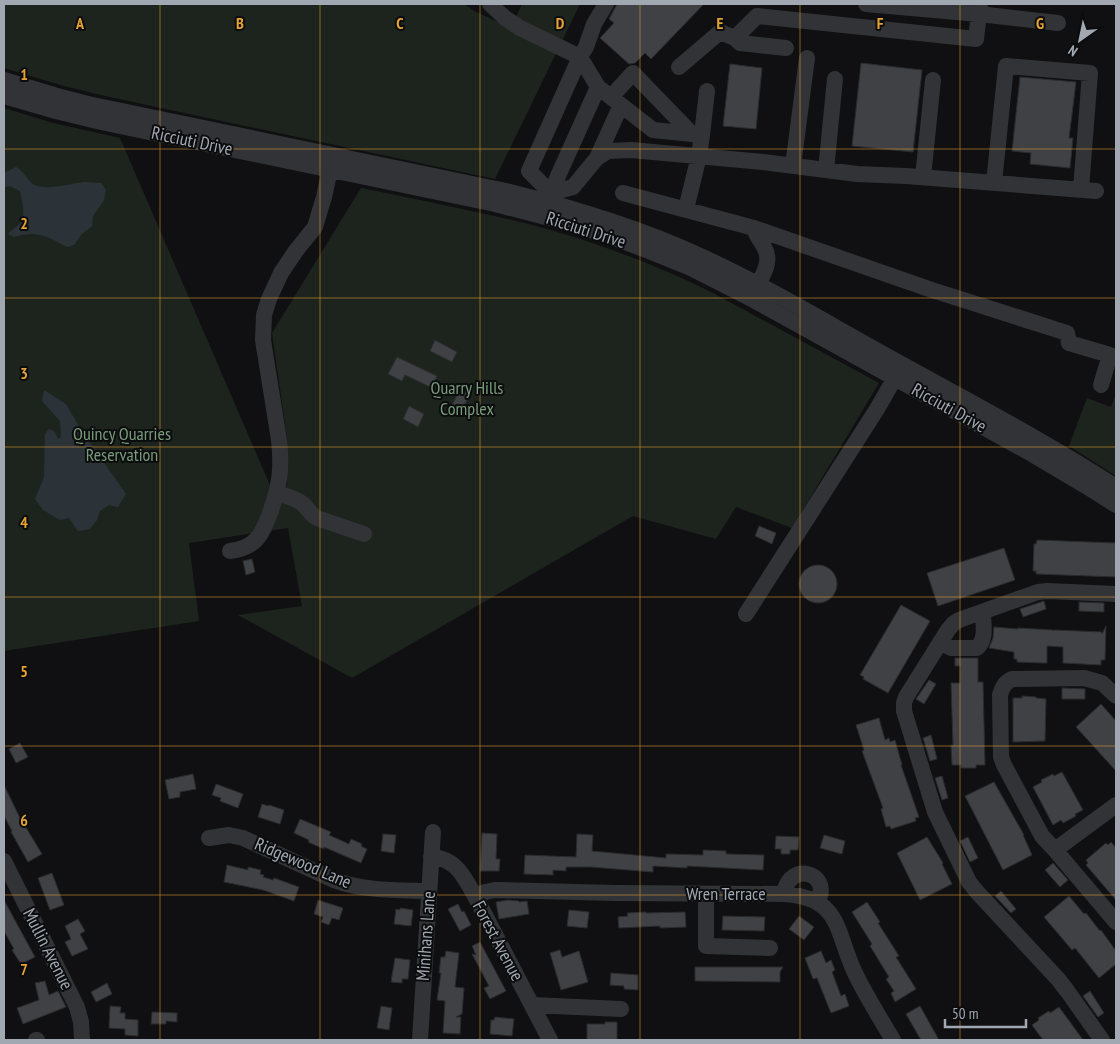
<svg xmlns="http://www.w3.org/2000/svg" width="1120" height="1044" font-family="'PT Sans Narrow',sans-serif">
<style>
.green{fill:#1d241e}
.water{fill:#2b3339}
.building{fill:#3f4145;stroke:#2b2b2e}
.lines{fill:none;stroke-linecap:round;stroke-linejoin:round}
.minor{stroke:#323336;stroke-width:16}
.grid{fill:none;stroke:#e6a334;stroke-width:1;stroke-opacity:0.55}
.labels{text-anchor:middle;stroke-width:4;stroke-linejoin:round;paint-order:stroke}
.street-label{font-size:18px;fill:#a2a8b2;stroke:#0b0c0d}
.park-label{font-size:18px;fill:#7a9c7b;stroke:#0b0c0d}
.grid-label{font-size:16px;text-anchor:middle;font-weight:bold;fill:#e6a334;stroke:#0b0c0d;stroke-width:4;stroke-linejoin:round;paint-order:stroke}
</style>
<rect width="100%" height="100%" fill="#101012"/>
<!-- green -->
<path class="green" d="M4,4H464L476,12L511,28L522,4H580L495,179L105,96L60,85L4,68Z
M4,108L53,123L120,138L279,506L287,483V438L272,333L361,188C416,199 470,210 525,223C590,240 653,263 713,293L879,383L792,528L736,507L716,539L633,516L352,678L238,615L302,606L288,528L189,543L199,621L4,651Z
M1116,394V476L1069,446L1087,398L1111,407Z"/>
<!-- water -->
<path class="water" d="M16,167C25,172 27,180 33,184C46,192 71,183 85,182C90,182 96,183 101,183L106,190L104,200L93,216L92,226L81,235L74,245L67,247C47,236 36,230 14,237L8,234C11,230 14,229 17,226C28,218 22,202 20,191L10,186L4,187V173Z
M44,390L66,404L81,430L126,494L118,507L109,505L100,511L97,520L90,529L78,531L69,518L60,520L43,510L35,499L44,477L45,434L49,429L55,432L58,439L61,437L60,421L42,401Z"/>
<!-- building -->
<path class="building" d="M617,4H704L651,59L645,53L635,63L629,64L600,38L614,23L609,19Z
M861,63L922,70L913,152L852,146Z
M730,64L762,68L756,129L723,126Z
M1020,77L1076,82L1069,138H1073L1070,168L1030,164L1031,153L1012,151Z
M435,340L457,352L452,362L430,351Z
M397,357L437,376L432,388L405,375L402,381L388,374Z
M460,389L470,394L462,410L452,405Z
M409,406L424,414L418,427L403,419Z
M759,526L776,533L772,544L755,536Z
M1037,540L1116,543V577L1036,574V571H1033L1034,544H1036Z
M1004,548L1015,580L938,606L927,573Z
M252,559L255,572L246,575L243,561Z
M799 584a19 19 0 1 1 38 0a19 19 0 1 1-38 0Z
M1044,601L1046,609L1023,617L1020,609Z
M1079,602L1104,603V612L1079,611Z
M901,605L930,621L888,693L863,679L864,677L860,675Z
M1106,626L1105,660H1101V665L1063,663V647L1047,646V663H1042L1017,662V659H1014V652L989,648L993,638L994,627L1018,629V628L1053,630L1054,631V630L1102,632V634Z
M955,658H978V682H983L985,765H976V768H961V765H952L951,745H953L951,683H960V666H955Z
M929,680L936,684L924,704L916,699Z
M1062,688L1085,689V699H1062Z
M1022,696L1036,697V698L1046,699L1045,741L1013,742V698H1022Z
M1101,704L1116,721V771L1076,727Z
M879,718L885,740L889,738L890,742L895,740L902,765H901L919,817L915,818L916,821L891,829L890,826L886,827L881,809L883,808L862,751L864,750L856,725Z
M931,735L937,759L930,761L923,738Z
M20,743L28,757L16,763L9,749Z
M1062,772L1083,810L1075,814L1076,816L1063,823L1061,820L1053,825L1033,787L1042,782L1041,780L1053,774L1054,776Z
M193,774L196,789L180,792V797L169,799L165,780Z
M942,776L948,798L942,800L935,778Z
M994,782L1024,835H1023L1032,855L1003,870L965,796Z
M216,784L243,794L238,808L220,801L221,798L212,795Z
M4,785L19,816L42,854L28,862L11,832L12,831L4,816Z
M262,804L268,806L269,805L284,810L280,824L258,817Z
M300,819L331,832L329,835L349,844L351,839L362,844L361,846L367,849L361,863L324,847V849L308,842L309,840L294,833Z
M482,833L497,834L496,859H500L499,871H480Z
M383,834L396,835L394,853L381,851Z
M577,834L593,835L592,851L666,858V854L703,855V850L726,851V854L764,855L763,870L687,866V868L653,866V872L591,867H566V871L553,870V875L524,874L525,855L576,857Z
M824,835L845,841L842,854L820,848Z
M776,836L799,837L798,850H790V854H781V849H775Z
M927,837L943,863L942,864L952,884L920,900L897,853Z
M968,837L978,858L970,862L960,841Z
M1111,842L1116,848V900L1086,865L1088,863L1086,860L1106,843L1108,845Z
M1053,863L1068,880L1060,887L1045,870Z
M227,865L248,870V867L261,870L260,874L264,875L263,877L273,880L274,878L299,887L294,901L263,890L224,882Z
M52,873L64,905L50,910L38,878Z
M1001,891L1016,909L1011,913L995,896Z
M1069,896L1084,914L1086,913L1100,931L1101,930L1116,951V964L1099,978L1075,948L1072,950L1044,917Z
M4,900L35,957L21,964L12,950L14,949L4,931Z
M318,900L343,908L339,920L332,918L329,925L321,922L323,917L314,914Z
M508,900L519,901V902L527,901L529,914L499,919L496,902Z
M867,902L880,922L878,923L899,956L896,957L916,989L895,1002L891,993L894,991L886,979L889,977L870,946L872,944L852,912Z
M458,904L462,912L464,911L471,925L460,931L448,909Z
M400,908L413,910L411,926L394,924L396,909L400,910Z
M569,910L589,912L587,928L567,926Z
M646,912V913L685,912L686,927L660,928V926L619,928L618,917L628,916L627,913Z
M723,916L765,917L764,931L722,930Z
M799,916L814,927L804,940L789,929Z
M78,919L85,931L80,934L88,949L72,956L65,942L71,939L65,926Z
M480,942L506,991L490,999L484,988L489,986L472,954L476,955L472,946Z
M560,950L562,957L579,951L588,982L561,990L550,953Z
M446,951L459,953L455,987L464,988L462,1014L456,1017H461L460,1034L443,1033L445,1001L437,1000L441,973H439L441,957H445Z
M821,951L826,963L831,960L835,970L832,972L841,996L845,994L849,1006L831,1013L817,978L813,979L805,958Z
M395,958L410,960L408,979H402V983L391,982Z
M695,967H783L780,972V982L695,981Z
M611,973L638,975V990L624,989V986L610,985Z
M45,981L49,995L58,991L66,1007L23,1024L17,1008L39,1000L35,983Z
M107,983L112,994L96,1002L91,992Z
M1090,991L1104,1013L1098,1017L1083,996Z
M110,1006L121,1007L120,1013H125V1019L138,1020V1036L125,1035V1029L109,1028Z
M381,1006L392,1008L389,1030L377,1028Z
M920,1006L939,1040H921L906,1014Z
M1059,1007L1073,1026L1083,1040H1043L1032,1025L1039,1020L1038,1018L1049,1011L1050,1013Z
M152,1012L177,1013V1022L166,1021V1024H151Z
M495,1017L514,1019L512,1036L490,1034L491,1020H494Z
M605,1022H617V1040H587V1024H605Z"/>
<g class="lines">
<!-- minor -->
<path class="minor" d="M490,4L505,18L520,28L580,57L598,87L558,176L550,199
M866,4L979,14L1058,23
M735,38L757,16L976,39L980,4
M679,67L720,32L735,38L740,43L786,48
M4,80L57,96L88,104L506,191C570,207 635,226 696,254C765,285 830,325 896,361C970,402 1045,441 1116,487
M598,87L653,130L702,135L699,156L686,209
M4,96L56,111L101,122L495,204L557,220L601,233L649,251L691,268L750,298L1032,454L1086,486L1116,505
M611,97L633,73L691,133
M702,135L707,91
M597,158L621,105
M793,166L807,58
M826,170L835,79
M923,177L933,80
M994,183L1006,66L1090,73L1081,189
M551,193L573,187L597,158L608,151L631,150L763,162L857,174L906,176L1096,191
M551,193L529,171L580,57L586,47L594,24L606,4
M623,193L754,228L929,289L1067,333L1069,343L1110,355L1101,385
M752,294C759,281 773,264 765,249C762,242 756,236 754,228
M277,493C286,496 296,498 303,504C308,509 311,515 317,518L364,534
M230,551C257,548 263,533 271,510C280,484 282,467 279,440L263,340L264,315L269,299L281,273L295,252L315,227L324,197L332,160
M746,614L877,409L900,369
M940,642L951,648H977C987,639 983,624 983,612
M1116,805L1055,850L1116,922
M209,838L229,835L243,838L334,880C362,891 399,890 429,891
M1055,850L1042,836L1004,765L1001,757L1000,695C1002,688 1004,683 1012,679L1084,678L1102,683L1116,696
M431,857C456,858 464,877 475,896L550,1040
M4,861L77,1007L81,1022L82,1040
M706,894V946L770,948
M784,894C789,859 834,874 817,902
M475,896L485,892L495,890L615,893L784,894C842,898 835,931 855,973C866,996 880,1018 893,1040
M532,1005L621,1009
M36,1040H37
M420,1040L433,832
M1102,1040L1068,992L1058,979L977,892L969,882L935,812L904,711V703L906,697L948,630L953,624L959,620L1038,592L1047,591L1116,594"/>
</g>
<!-- grid -->
<path class="grid" d="M160,4V1040M320,4V1040M480,4V1040M640,4V1040M800,4V1040M960,4V1040M4,149H1116M4,298H1116M4,447H1116M4,597H1116M4,746H1116M4,895H1116"/>
<g class="labels">
<!-- street labels -->
<g class="street-label">
<text transform="translate(192 141) rotate(12)" y="6">Ricciuti Drive</text>
<text transform="translate(586 230) rotate(18)" y="6">Ricciuti Drive</text>
<text transform="translate(949 408) rotate(29)" y="6">Ricciuti Drive</text>
<text transform="translate(303 863) rotate(23)" y="6">Ridgewood Lane</text>
<text x="726" y="900">Wren Terrace</text>
<text transform="translate(426 936) rotate(-86)" y="6">Minihans Lane</text>
<text transform="translate(498 941) rotate(62)" y="6">Forest Avenue</text>
<text transform="translate(48 949) rotate(63)" y="6">Mullin Avenue</text>
</g>
<!-- park labels -->
<g class="park-label">
<text x="467" y="394">Quarry Hills<tspan x="467" dy="21">Complex</tspan></text>
<text x="122" y="440">Quincy Quarries<tspan x="122" dy="21">Reservation</tspan></text>
</g>
</g>
<g class="grid-label">
<text x="80" y="29">A</text>
<text x="240" y="29">B</text>
<text x="400" y="29">C</text>
<text x="560" y="29">D</text>
<text x="720" y="29">E</text>
<text x="880" y="29">F</text>
<text x="1040" y="29">G</text>
<text x="24" y="80">1</text>
<text x="24" y="229">2</text>
<text x="24" y="379">3</text>
<text x="24" y="528">4</text>
<text x="24" y="677">5</text>
<text x="24" y="826">6</text>
<text x="24" y="975">7</text>
</g>
<!-- border -->
<rect width="1120" height="1044" fill="none" stroke="#a2a8b2" stroke-width="10"/>
<!-- north arrow -->
<g transform="translate(1080 40) rotate(213)" stroke="#0b0c0d" stroke-width="4" paint-order="stroke">
<path d="M0-4L9 19L0 12L-9 19Z" fill="#a2a8b2"/>
<text y="-8" font-size="14" font-weight="bold" text-anchor="middle" fill="#a2a8b2">N</text>
</g>
<!-- scale -->
<path d="M945 1019v8h81v-8" fill="none" stroke="#a2a8b2" stroke-width="2.5"/>
<text x="952" y="1019" font-size="15" fill="#a2a8b2" stroke="#0b0c0d" stroke-width="4" paint-order="stroke">50 m</text>
</svg>
